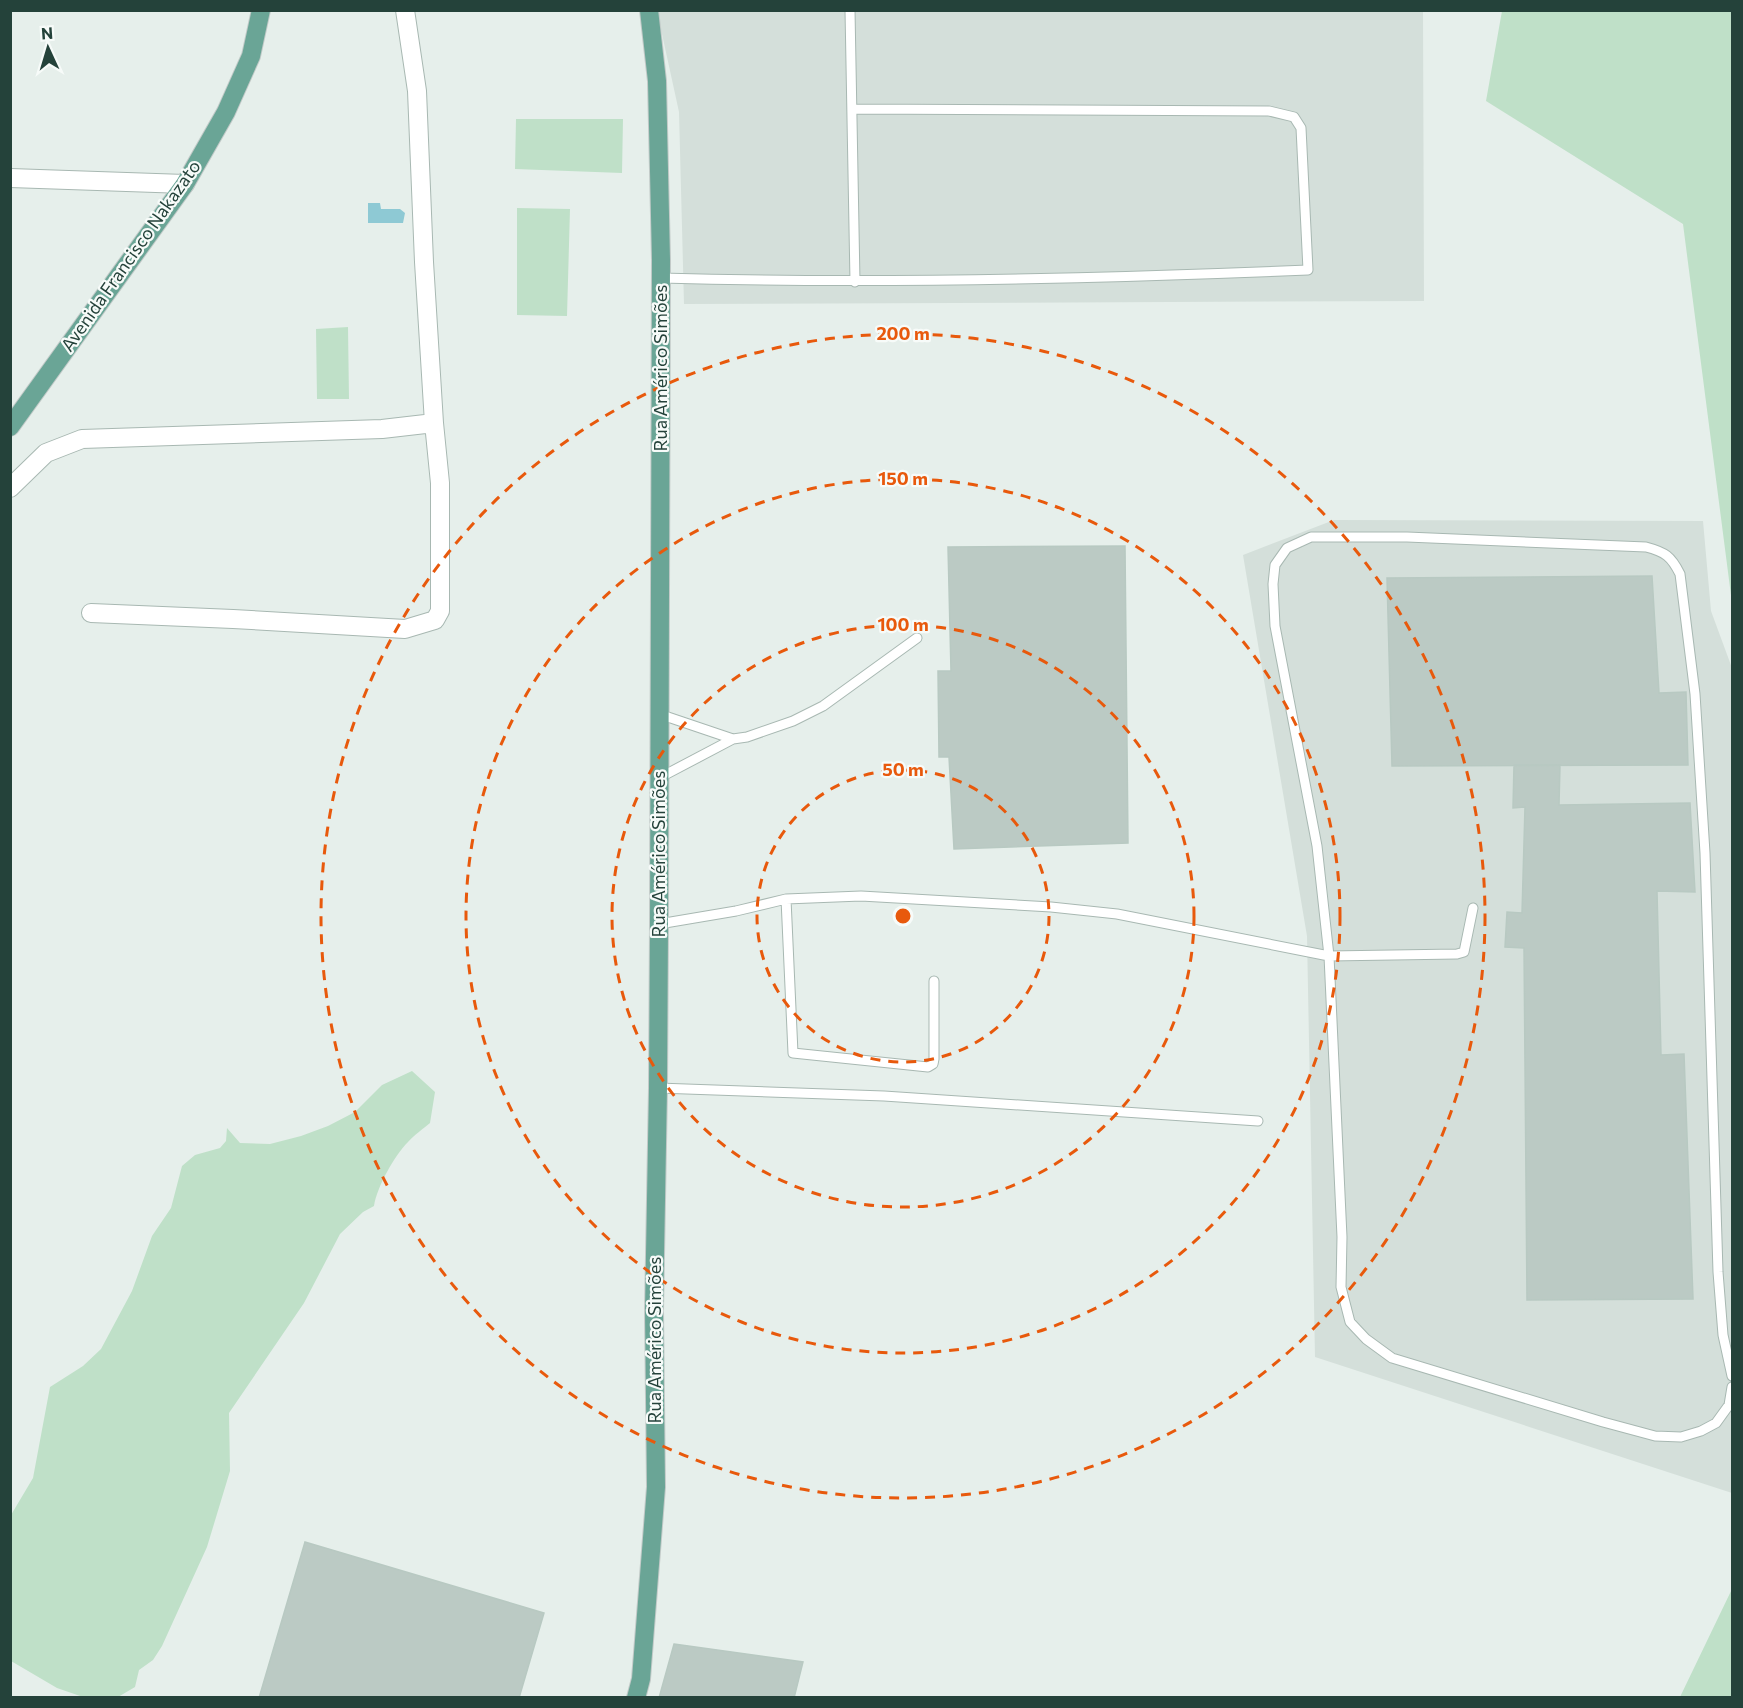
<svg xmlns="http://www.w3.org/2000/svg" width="1743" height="1708" font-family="Commissioner,sans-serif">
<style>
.built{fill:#d4dfda}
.green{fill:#bfe0c8}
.water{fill:#8ec9d4}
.building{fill:#bbcac4;stroke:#b8c9c2;stroke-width:1.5}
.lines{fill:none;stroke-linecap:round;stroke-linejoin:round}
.service-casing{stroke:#a8b8b2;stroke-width:11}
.minor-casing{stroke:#a8b8b2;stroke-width:20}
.primary-casing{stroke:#c2cac8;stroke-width:20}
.service{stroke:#fff;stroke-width:9}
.minor{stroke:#fff;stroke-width:18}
.primary{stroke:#6aa596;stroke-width:18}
.ring{fill:none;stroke:#e8590c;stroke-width:3;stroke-dasharray:10 8}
.labels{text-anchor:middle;stroke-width:4.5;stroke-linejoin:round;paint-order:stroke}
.street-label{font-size:18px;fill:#24423a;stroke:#f7fbf9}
.centre{fill:#e8590c;stroke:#f7fbf9;stroke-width:3}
.ring-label{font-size:18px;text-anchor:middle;font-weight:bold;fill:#e8590c;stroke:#f7fbf9;stroke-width:4.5;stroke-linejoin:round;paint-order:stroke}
</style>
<rect width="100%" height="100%" fill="#e6efeb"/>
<!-- built -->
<path class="built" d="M657,11H1423L1424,301L684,304L679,112Z
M1334,520L1703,521L1711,611L1732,668V1493L1315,1357L1307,936L1243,555Z"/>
<!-- green -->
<path class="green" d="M1502,11H1732V603L1683,224L1486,101Z
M516,119H623L622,173L515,169Z
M517,208L570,209L567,316L517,315Z
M348,327L349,399H317L316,329Z
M412,1071L435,1092L430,1123C423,1129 414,1135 408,1142C394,1156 377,1187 374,1206L363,1212L340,1234L304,1303L229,1413L230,1471L207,1547L162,1646L153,1660L139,1670L135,1687L118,1697H83L57,1688L11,1661V1515L33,1478L50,1387L83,1366L101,1349L132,1291L152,1236L171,1208L182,1166L195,1155L220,1148L226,1141L227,1128L240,1143L270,1144L301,1136L328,1126L355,1112L382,1085Z
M1732,1589V1697H1680Z"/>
<!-- water -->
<path class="water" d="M368,203H380L381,209H400L405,213L403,223H368Z"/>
<!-- building -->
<path class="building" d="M1125,546L1128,843L954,849L949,757H939L938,671H951L948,547Z
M1652,576L1659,693L1686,692L1688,765L1392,766L1387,578Z
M1514,765H1560L1559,805L1690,803L1695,892L1657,891L1661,1055L1684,1054L1693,1299L1527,1300L1524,948L1505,947L1507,912L1522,913L1525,807L1513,808Z
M305,1542L544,1613L519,1698H259Z
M674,1644L803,1662L794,1698H659Z"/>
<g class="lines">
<!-- service casing -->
<g class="service-casing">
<path id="service" d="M850,10L855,282
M661,278C877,284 1093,279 1308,270L1301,128L1294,117L1269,111L852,109
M659,714L733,739L747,737L793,721L823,706L917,638
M659,778L733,739
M786,899L793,1053L928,1067L933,1064L934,1059V981
M659,924L736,911L786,899L861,896L1051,907L1117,914L1329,956L1457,954L1464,952L1473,908
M658,1088L884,1096L1258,1121
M1732,1376L1723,1335L1718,1272L1705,853L1695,694L1680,574C1671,556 1665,552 1646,547L1407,537H1311L1287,548L1275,565L1273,584L1275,626L1317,846L1329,956L1342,1237L1341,1287L1350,1322L1366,1339L1392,1358L1603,1422L1655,1436L1681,1437L1701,1431L1716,1423L1729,1405L1732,1387"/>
</g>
<!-- minor casing -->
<g class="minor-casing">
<path id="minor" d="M10,178L185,184
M10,488L46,453L82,439L382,429L434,423L424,262L417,91L405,10
M91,613L233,619L405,629L435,620L440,611V483L434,423"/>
</g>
<!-- primary casing -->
<g class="primary-casing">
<path id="primary" d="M10,427L185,184L226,112L251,56L261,10
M636,1698L641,1679L656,1487L654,1311L658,1088L659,924L661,260L657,81L649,10"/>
</g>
<!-- service -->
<use href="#service" class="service"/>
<!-- minor -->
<use href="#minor" class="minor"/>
<!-- primary -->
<use href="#primary" class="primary"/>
</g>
<!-- distance rings -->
<g class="ring">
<circle cx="903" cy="916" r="146"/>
<circle cx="903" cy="916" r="291"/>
<circle cx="903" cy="916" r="437"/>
<circle cx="903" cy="916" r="582"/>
</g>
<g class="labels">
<!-- street labels -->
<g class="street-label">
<text transform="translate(131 256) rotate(-55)" y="6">Avenida Francisco Nakazato</text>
<text transform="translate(661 368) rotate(-90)" y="6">Rua Américo Simões</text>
<text transform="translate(659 854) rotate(-90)" y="6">Rua Américo Simões</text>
<text transform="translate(655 1340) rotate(-90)" y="6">Rua Américo Simões</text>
</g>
</g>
<circle cx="903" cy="916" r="9" class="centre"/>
<g class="ring-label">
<text x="903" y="340">200 m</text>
<text x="903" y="485">150 m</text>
<text x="903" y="631">100 m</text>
<text x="903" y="776">50 m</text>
</g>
<!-- border -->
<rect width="1743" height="1708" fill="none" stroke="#24423a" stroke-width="24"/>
<!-- north arrow -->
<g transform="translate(48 48) rotate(356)" stroke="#f7fbf9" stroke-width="4.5" paint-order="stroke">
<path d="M0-4.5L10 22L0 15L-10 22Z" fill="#24423a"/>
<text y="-9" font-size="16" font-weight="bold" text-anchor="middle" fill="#24423a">N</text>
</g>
</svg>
